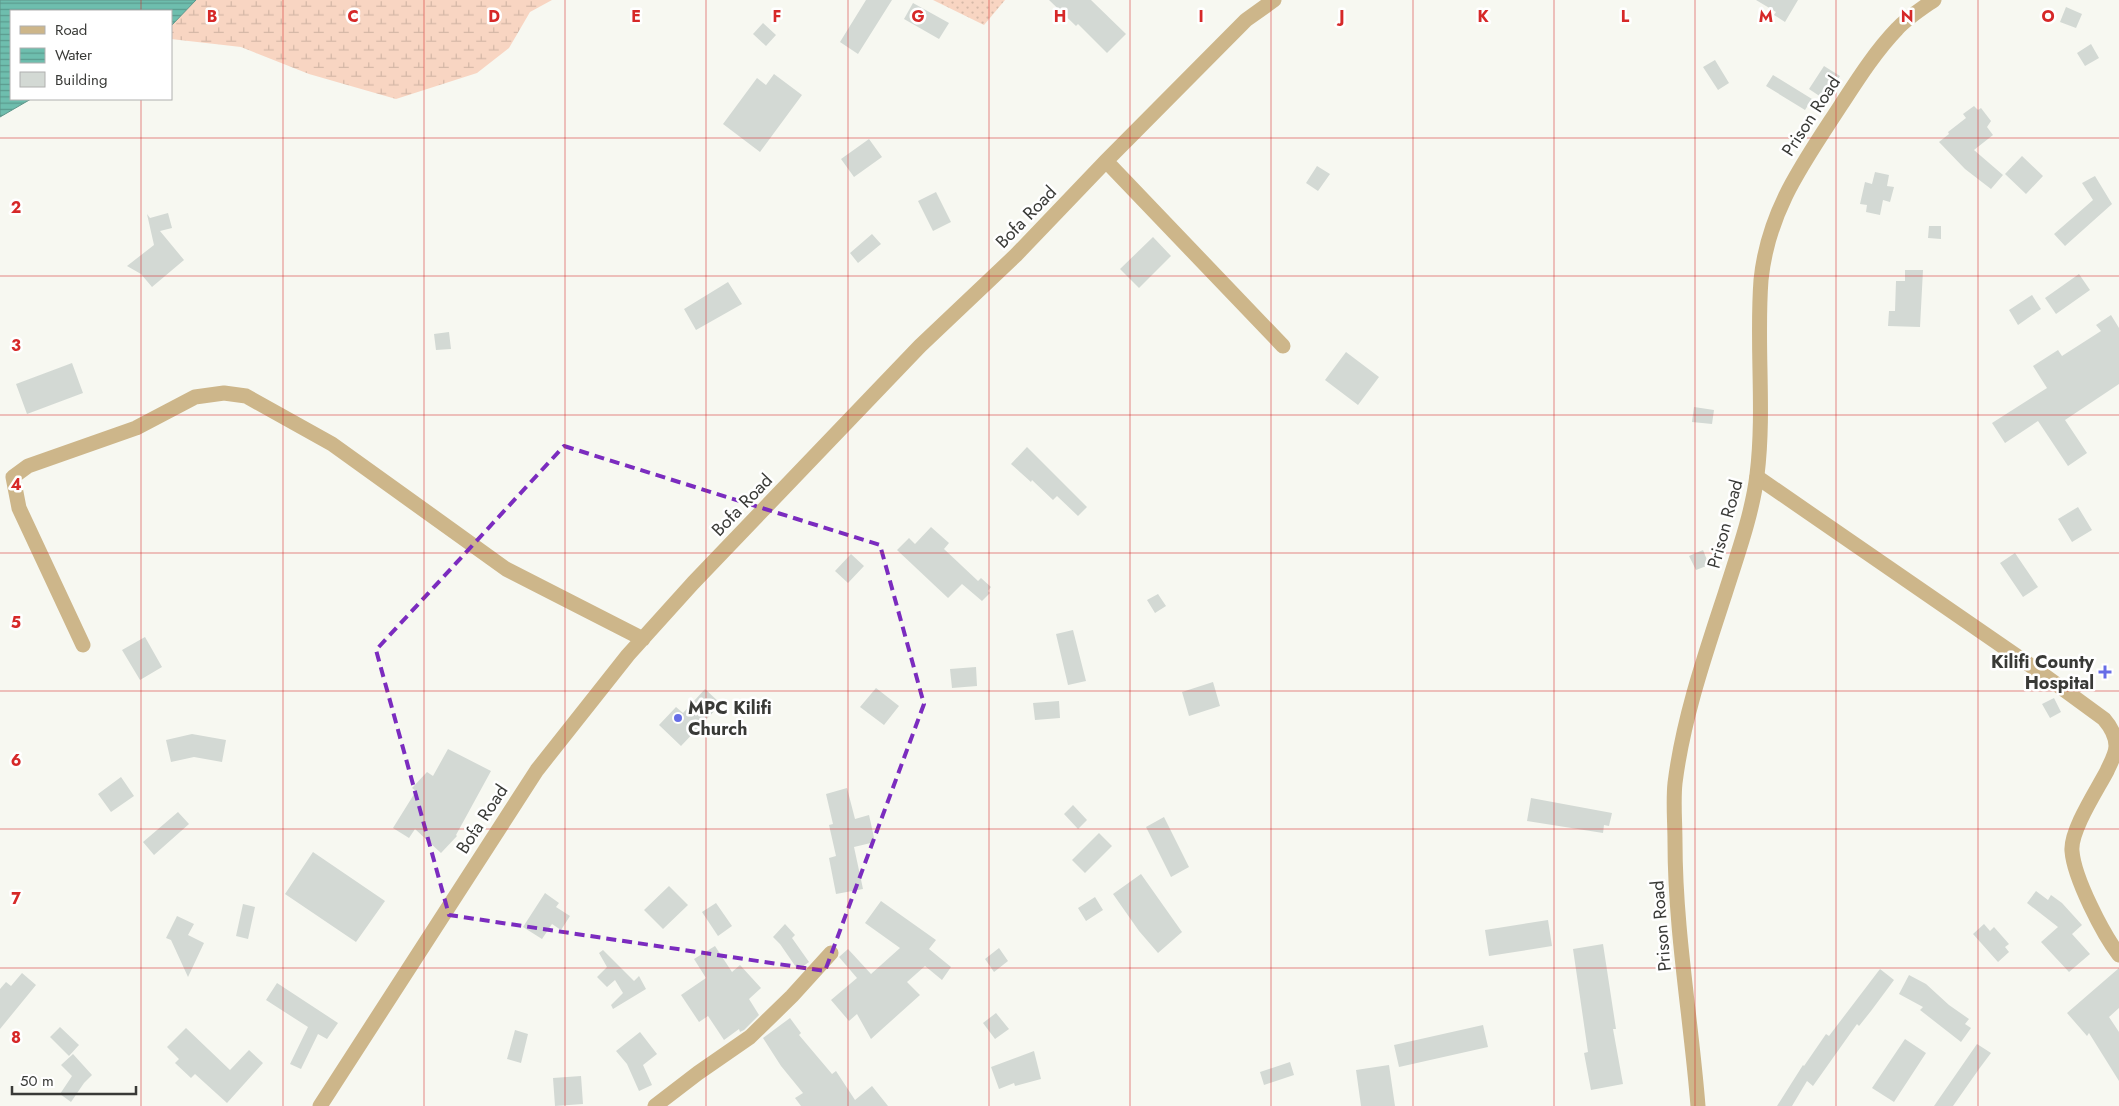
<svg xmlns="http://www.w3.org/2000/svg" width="2119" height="1106" font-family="Jost,sans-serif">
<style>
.grass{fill:url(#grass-dots)}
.wetland{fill:url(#wetland-marsh)}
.water{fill:url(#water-rules);stroke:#5e968a}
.building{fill:#d3d9d4}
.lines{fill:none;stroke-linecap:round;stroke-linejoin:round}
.minor{stroke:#cdb68a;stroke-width:15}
.tertiary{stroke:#cdb68a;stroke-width:15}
.marked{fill:none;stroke:#7b2cbf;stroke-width:4;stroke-dasharray:10 6;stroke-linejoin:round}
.grid{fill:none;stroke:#d62828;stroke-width:1;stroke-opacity:0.55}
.poi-dot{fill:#666de6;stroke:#fff;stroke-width:2}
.labels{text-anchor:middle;stroke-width:5;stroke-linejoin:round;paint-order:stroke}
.street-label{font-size:18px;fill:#393a37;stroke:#fff}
.poi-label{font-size:18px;font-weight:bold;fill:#393a37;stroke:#fff;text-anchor:end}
.grid-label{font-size:16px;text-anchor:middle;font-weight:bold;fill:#d62828;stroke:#fff;stroke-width:5;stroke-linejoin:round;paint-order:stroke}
</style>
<defs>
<pattern id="grass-dots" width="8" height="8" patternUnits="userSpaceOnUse" patternTransform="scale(1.25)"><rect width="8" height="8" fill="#f8d5c2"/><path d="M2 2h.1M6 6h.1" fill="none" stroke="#d5b8a7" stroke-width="1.8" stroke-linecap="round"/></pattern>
<pattern id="wetland-marsh" width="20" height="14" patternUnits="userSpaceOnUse" patternTransform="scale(1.25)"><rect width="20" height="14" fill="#f8d5c2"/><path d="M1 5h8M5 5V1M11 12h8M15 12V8" fill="none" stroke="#d5b8a7"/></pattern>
<pattern id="water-rules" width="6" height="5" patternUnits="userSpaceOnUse" patternTransform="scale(1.25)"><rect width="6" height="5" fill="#6ebeae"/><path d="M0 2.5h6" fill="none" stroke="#5b9b8e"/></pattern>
</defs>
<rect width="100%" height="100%" fill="#f7f8f1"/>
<!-- grass -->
<path class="grass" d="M933,0H1005L984,25Z"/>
<!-- wetland -->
<path class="wetland" d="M196,0H552L530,12L509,48L477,73L396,99L309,74L241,47L171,39V26Z"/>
<!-- water -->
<path class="water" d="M0,0H196L171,26V11H11V99H31L0,117Z"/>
<!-- building -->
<path class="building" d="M866,0H892L858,54L840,42Z
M1049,0H1091L1126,34L1107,53L1078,24L1076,26Z
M1756,0H1798L1785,22L1774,15L1776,12Z
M913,3L949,23L939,39L904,19Z
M2066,7L2082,14L2076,28L2060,22Z
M763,23L776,35L766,46L753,34Z
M2091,44L2099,58L2085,66L2077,53Z
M1715,60L1729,83L1718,90L1703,67Z
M1824,66L1840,76L1824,99L1809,89Z
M774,74L802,95L760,152L723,124L757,78L766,85Z
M1773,75L1812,99L1805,110L1766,86Z
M1974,106L1978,110L1981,108L1991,121L1987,127L1993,135L1974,150L2003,175L1991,189L1965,169L1939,142L1949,134L1948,132L1966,118L1963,114Z
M869,139L882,157L854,177L841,159Z
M2022,156L2043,176L2026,194L2005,174Z
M1317,166L1330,174L1318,191L1306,183Z
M1875,172L1889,175L1887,186L1894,187L1890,202L1883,200L1880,215L1866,212L1867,205L1860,204L1865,182L1872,184Z
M2095,176L2112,204L2065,246L2054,234L2093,200L2082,183Z
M936,192L951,222L933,231L918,201Z
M168,213L172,228L160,231L184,260L152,287L141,274L127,266L154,245L147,214L150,218Z
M1929,226H1941V239L1928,238Z
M872,234L881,244L858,263L850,253Z
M1153,237L1171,256L1139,288L1120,269Z
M1905,270H1923L1920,327L1888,326L1889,311H1895L1896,281H1905Z
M2079,274L2090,290L2056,314L2045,298Z
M728,282L742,304L696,330L684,309Z
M2032,295L2041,309L2018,325L2009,310Z
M2111,315L2119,328V384L2065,420L2087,453L2068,466L2038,421L2005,443L1992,423L2047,388L2033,366L2058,350L2062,356L2101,331L2096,325Z
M449,332L451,349L436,350L434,334Z
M1346,352L1379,377L1358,405L1325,380Z
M72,363L83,393L27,414L16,384Z
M1694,407L1714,410L1712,424L1692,422Z
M1027,447L1087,507L1078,516L1057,496L1053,500L1032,480L1031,482L1011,464Z
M2078,507L2092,530L2072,542L2058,519Z
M931,527L949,543L944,549L978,581L981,578L991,587L988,591L990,593L982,601L962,584L948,598L897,550L909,538L915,544Z
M1703,550L1709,565L1696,570L1689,556Z
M2015,553L2038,587L2023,597L2000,563Z
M851,554L864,566L848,583L835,571Z
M1158,594L1166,606L1155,613L1147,600Z
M1073,630L1086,681L1068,685L1056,634Z
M145,637L162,667L140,680L122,650Z
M976,667L977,686L952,688L950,669Z
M1213,682L1220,706L1189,716L1182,692Z
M876,688L899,706L884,725L860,707Z
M705,689L721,704L681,746L659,725L676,707L683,713Z
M2054,698L2061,712L2050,718L2042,704Z
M1059,701L1060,718L1035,720L1033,703Z
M192,734L226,740L222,762L194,757L171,762L166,740Z
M448,749L491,771L456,835L457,836L441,853L415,829L409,838L393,828L416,791L412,788L427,772L433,776Z
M121,777L134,796L111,812L98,794Z
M847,788L855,819L869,815L875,842L854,847L863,889L836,894L829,858L836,856L829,825L833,824L826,794Z
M1531,798L1612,813L1609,826L1604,825L1603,833L1527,821Z
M1073,805L1087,820L1078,829L1064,814Z
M178,812L189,824L154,855L143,842Z
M1164,817L1189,867L1171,877L1146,827Z
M1099,833L1112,846L1085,873L1072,860Z
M313,852L385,901L356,942L285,894Z
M1141,874L1182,932L1158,953L1139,931L1113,894Z
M669,886L688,905L663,929L644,910Z
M2036,891L2048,900L2051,895L2062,903L2082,925L2072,934L2090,954L2069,972L2041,942L2058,927L2027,903Z
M545,893L559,903L556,907L570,916L561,930L552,924L542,939L523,927Z
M1095,897L1103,910L1086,921L1078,908Z
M881,901L936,940L929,949L951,967L942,980L925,966L907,982L920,995L871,1039L857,1014L849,1021L831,1000L857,978L839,957L848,949L871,974L900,948L865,923Z
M716,903L732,926L718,936L702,912Z
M243,904L255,907L248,939L236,936Z
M177,916L194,924L188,935L204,943L188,977L171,940L166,938Z
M1548,920L1552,946L1489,956L1485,930Z
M785,924L795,935L792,938L809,962L798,970L780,944L773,937Z
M1984,924L1990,931L1994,927L2009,944L2005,947L2009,952L1998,962L1973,934Z
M1603,944L1616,1029H1613L1623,1084L1591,1090L1584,1053L1588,1052L1573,949Z
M715,946L732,972L740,965L761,988L749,999L759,1015L744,1030L740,1032L739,1029L724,1040L708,1016L699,1022L681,995L706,978L694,959Z
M999,948L1008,961L994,972L985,959Z
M603,950L634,981L639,976L646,989L613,1009L611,1005L623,993L615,980L607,987L597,977L607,967L599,953Z
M2119,968V1008L2109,1017L2119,1032V1081L2089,1033L2087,1036L2067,1013Z
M1880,969L1894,980L1871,1011L1859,1026L1857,1024L1813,1086L1807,1081L1792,1106H1777L1803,1065L1804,1066L1826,1034L1829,1036Z
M22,973L36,985L0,1029V989L6,982L11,986Z
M1909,975L1926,984L1949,1005L1969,1019L1965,1024L1971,1028L1961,1042L1920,1010L1923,1007L1899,994Z
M277,983L338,1023L327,1039L318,1034L301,1069L290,1064L308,1027L266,1000Z
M996,1013L1009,1029L995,1039L983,1023Z
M790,1018L801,1033L799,1035L832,1074L836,1071L855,1100L872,1086L888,1106H801L795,1098L803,1093L781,1066L763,1038Z
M1483,1025L1488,1047L1399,1067L1394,1045Z
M60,1027L79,1045L69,1056L50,1037Z
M186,1028L230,1070L249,1050L263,1063L227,1103L195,1074L191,1078L175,1063L179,1059L167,1047Z
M515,1030L528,1034L521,1063L507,1059Z
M640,1032L657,1054L643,1065L652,1085L639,1091L627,1064L616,1051Z
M1905,1039L1926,1053L1894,1102L1872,1088Z
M1977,1044L1991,1053L1979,1069L1953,1106H1934Z
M1034,1051L1041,1079L1015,1086L1014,1083L999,1089L991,1067Z
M73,1054L92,1075L84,1083L71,1102L60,1094L72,1076L61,1065Z
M1290,1062L1294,1075L1264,1085L1260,1072Z
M1389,1065L1395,1106H1361L1356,1070Z
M581,1076L583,1104L555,1106L553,1078Z"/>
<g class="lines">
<!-- minor -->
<path class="minor" d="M1106,161L1283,346
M1757,477L2037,670L2104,719C2110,726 2116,736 2116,746C2116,754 2110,764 2107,771C2097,790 2070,831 2072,851C2074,878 2103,934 2119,955
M83,645L19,508L13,477L28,466L136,428L195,397L224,393L246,396L332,444L506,569L643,639
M320,1106L537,770L628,655L693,583L920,346L1016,255L1106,161L1246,20L1274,0
M655,1106L698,1073L750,1037L792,996L831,953"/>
<!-- tertiary -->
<path class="tertiary" d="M1698,1106C1691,1018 1675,930 1675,842C1675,822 1673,802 1675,783C1683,719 1705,655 1725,594C1737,556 1752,515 1757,475C1765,410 1756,345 1761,280C1768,210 1804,162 1841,105C1858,79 1875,52 1897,29C1907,18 1921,9 1934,0"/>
</g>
<!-- marked area -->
<path class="marked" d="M564,446L880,545L924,704L825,971L449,915L376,650Z"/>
<!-- grid -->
<path class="grid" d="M141,0V11M283,0V1106M424,0V1106M565,0V1106M706,0V1106M848,0V1106M989,0V1106M1130,0V1106M1271,0V1106M1413,0V1106M1554,0V1106M1695,0V1106M1836,0V1106M1978,0V1106M141,99V1106M0,138H2119M0,276H2119M0,415H2119M0,553H2119M0,691H2119M0,829H2119M0,968H2119"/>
<!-- markers -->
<g class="poi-dot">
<path d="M2102.5 664.5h5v5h5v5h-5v5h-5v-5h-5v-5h5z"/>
<circle cx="678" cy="718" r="5"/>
</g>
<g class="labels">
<!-- street labels -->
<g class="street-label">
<text transform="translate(1811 116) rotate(-57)" y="6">Prison Road</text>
<text transform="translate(1026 217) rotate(-46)" y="6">Bofa Road</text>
<text transform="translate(742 505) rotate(-46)" y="6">Bofa Road</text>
<text transform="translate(1725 524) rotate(-75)" y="6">Prison Road</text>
<text transform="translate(482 819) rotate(-57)" y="6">Bofa Road</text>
<text transform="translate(1661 926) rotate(-95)" y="6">Prison Road</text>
</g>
<!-- poi labels -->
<g class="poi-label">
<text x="2094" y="668">Kilifi County<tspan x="2094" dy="21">Hospital</tspan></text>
<text x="688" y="714" text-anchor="start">MPC Kilifi<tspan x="688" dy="21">Church</tspan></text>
</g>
</g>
<g class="grid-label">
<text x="212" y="22">B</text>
<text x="353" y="22">C</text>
<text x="494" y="22">D</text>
<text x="636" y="22">E</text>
<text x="777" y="22">F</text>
<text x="918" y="22">G</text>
<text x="1060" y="22">H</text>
<text x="1201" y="22">I</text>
<text x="1342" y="22">J</text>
<text x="1483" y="22">K</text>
<text x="1625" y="22">L</text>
<text x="1766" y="22">M</text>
<text x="1907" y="22">N</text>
<text x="2048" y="22">O</text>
<text x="16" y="213">2</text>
<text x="16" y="351">3</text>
<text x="16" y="490">4</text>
<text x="16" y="628">5</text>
<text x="16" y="766">6</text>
<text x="16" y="904">7</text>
<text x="16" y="1043">8</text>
</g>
<!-- legend -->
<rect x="10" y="10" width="162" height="90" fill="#ffffff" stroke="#b0b0af"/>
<rect x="20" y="26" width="25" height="8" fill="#cdb68a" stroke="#b0b0af"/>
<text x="55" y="35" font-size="15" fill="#393a37">Road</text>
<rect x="20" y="48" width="25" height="15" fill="url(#water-rules)" stroke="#b0b0af"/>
<text x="55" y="60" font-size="15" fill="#393a37">Water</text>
<rect x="20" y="72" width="25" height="15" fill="#d3d9d4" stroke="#b0b0af"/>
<text x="55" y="85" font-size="15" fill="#393a37">Building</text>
<!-- scale -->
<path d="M12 1086v8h124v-8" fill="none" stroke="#393a37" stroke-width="2.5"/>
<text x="20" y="1086" font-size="15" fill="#393a37" stroke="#ffffff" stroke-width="4" paint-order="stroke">50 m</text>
</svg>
